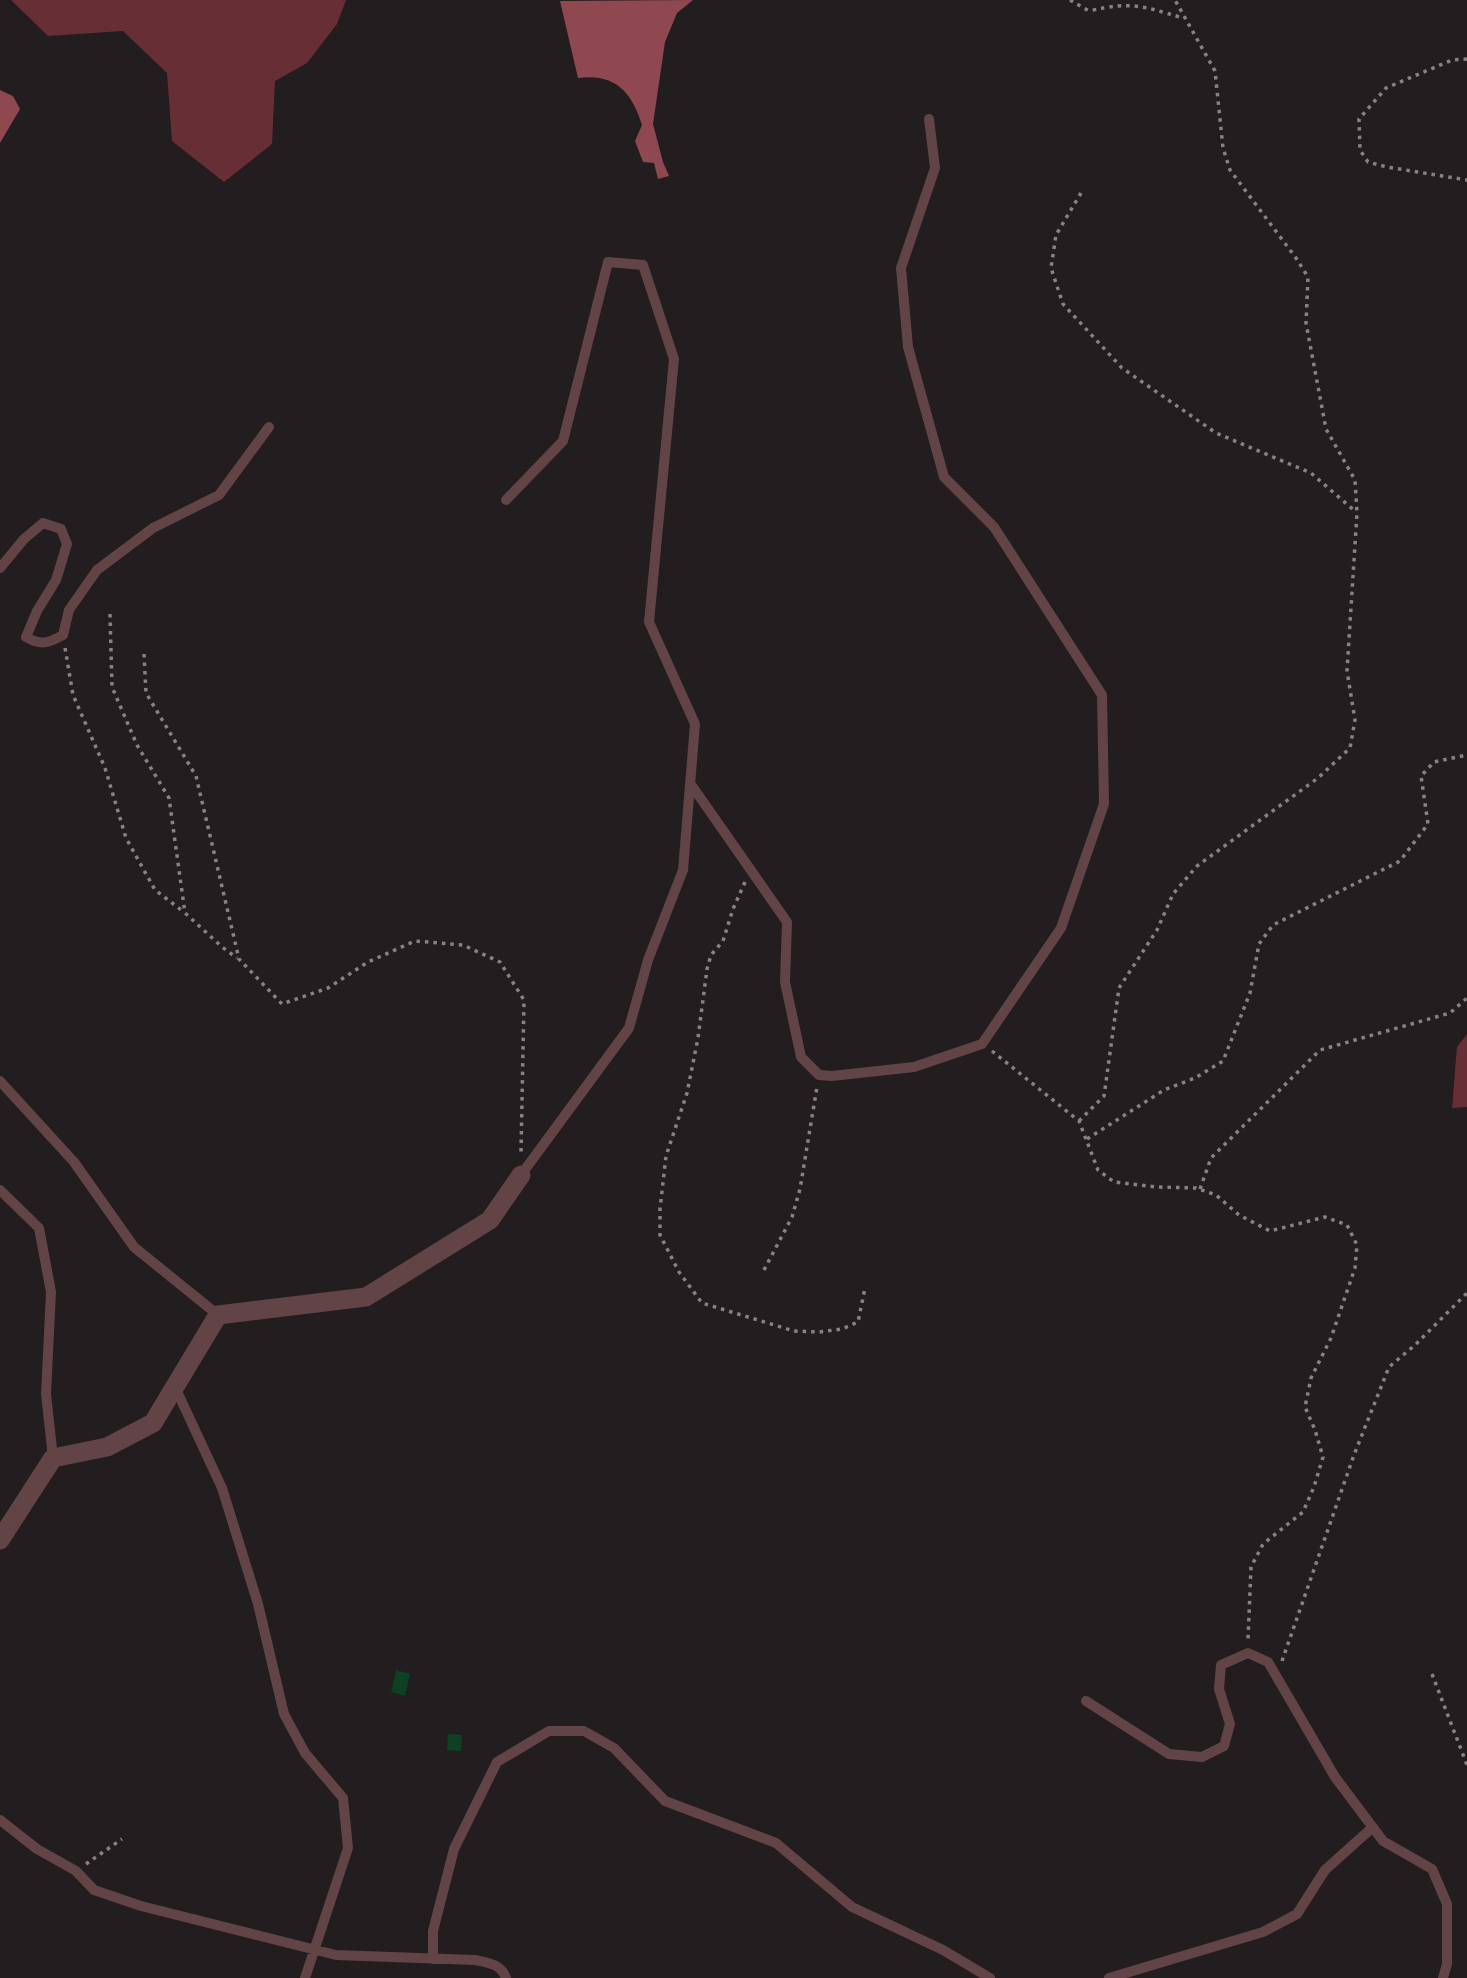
<svg xmlns="http://www.w3.org/2000/svg" width="1467" height="1978" font-family="Rubik,sans-serif">
<style>
.green{fill:#682e35}
.water{fill:#8f4850}
.building{fill:#0c4123}
.lines{fill:none;stroke-linecap:round;stroke-linejoin:round}
.path{stroke:#878283;stroke-width:3.5;stroke-dasharray:3.5 5;stroke-linecap:butt}
.lane{stroke:#624346;stroke-width:10}
.street{stroke:#624346;stroke-width:19}
</style>
<rect width="100%" height="100%" fill="#221d1e"/>
<!-- green -->
<path class="green" d="M11,0H346L337,24L307,63L275,81L272,144L224,182L172,141L167,73L123,31L48,36Z
M1467,1034V1107L1452,1108L1457,1047Z"/>
<!-- water -->
<path class="water" d="M693,0L677,13L665,42L653,124L663,162L669,176L658,179L654,163L643,162L635,141L642,125C632,92 615,73 578,78L560,1Z
M0,90L13,96L20,109L0,143Z"/>
<!-- building -->
<path class="building" d="M396,1670L410,1674L405,1696L391,1692Z
M448,1734L462,1735L461,1751L447,1750Z"/>
<g class="lines">
<!-- path -->
<path class="path" d="M1070,0L1089,11C1132,1 1142,6 1183,18
M1467,59L1452,60L1386,88L1359,119L1360,150L1368,162L1387,167L1467,180
M1081,193L1056,235L1051,268L1063,304L1122,368L1216,433L1311,473L1356,512
M110,614L112,687L137,745L169,798L185,913L222,947L237,958
M65,648L73,695L105,768L126,838L155,890L184,912
M144,654L146,693L196,776L239,959L282,1004L328,988L368,962L415,941L463,945L500,962L524,1000L521,1153
M745,882L733,909L723,941L711,955L707,969L698,1038L687,1093L666,1156L660,1209V1235L679,1272L702,1303L794,1331L819,1332L842,1329L858,1322L865,1288
M992,1051L1079,1121L1098,1170L1114,1182L1156,1187L1196,1188L1216,1195L1239,1215L1270,1231L1325,1217L1347,1225L1357,1245L1355,1268L1331,1338L1311,1378L1305,1407L1315,1430L1323,1457L1314,1487L1303,1512L1263,1544L1251,1567L1248,1640
M1079,1121L1104,1096L1119,988L1157,930L1173,894L1197,866L1318,778L1350,748L1355,720L1347,671L1357,513L1355,480L1326,429L1306,323L1308,277L1296,258L1230,170L1223,148L1215,71L1175,0
M1087,1139L1164,1090L1195,1078L1223,1061L1250,993L1259,944L1273,925L1400,861L1428,824L1421,776L1434,762L1467,755
M1200,1189L1211,1158L1320,1050L1450,1013L1467,998
M764,1270L792,1217L800,1189L817,1087
M1282,1661L1354,1455L1389,1367L1415,1345L1467,1293
M1432,1674L1467,1765
M86,1864L122,1839"/>
<!-- lane -->
<path class="lane" d="M506,500L563,441L608,262L643,265L674,359L649,622L695,724L683,870L648,960L629,1028L521,1175
M0,568L24,539L43,523L61,529L67,544L56,580L37,611L26,637C41,646 49,643 63,635L69,610L97,570L153,528L219,495L269,427
M690,783L787,922L785,982L801,1057L819,1075L832,1076L914,1067L982,1044L1061,928L1104,804L1102,695L994,527L944,477L908,347L901,268L935,168L929,119
M0,1081L74,1162L134,1247L218,1315
M0,1190L39,1228L51,1292L46,1394L53,1458
M175,1387L222,1488L258,1604L284,1714L305,1753L343,1798L348,1848L305,1978
M1086,1701L1169,1754L1202,1757L1224,1746L1230,1724L1219,1689L1221,1665L1248,1653L1268,1662L1335,1777L1383,1841L1432,1869L1447,1904V1964L1443,1978
M0,1820L37,1849L76,1871L94,1890L141,1906L336,1955L475,1960C489,1963 501,1964 506,1978
M433,1959V1931L454,1849L497,1762L549,1731H584L614,1748L665,1801L776,1843L852,1907L943,1950L990,1978
M1109,1978L1263,1932L1297,1914L1325,1870L1373,1827"/>
<!-- street -->
<path class="street" d="M0,1540L53,1458L107,1447L153,1423L218,1315L366,1297L490,1220L521,1175"/>
</g>
</svg>
